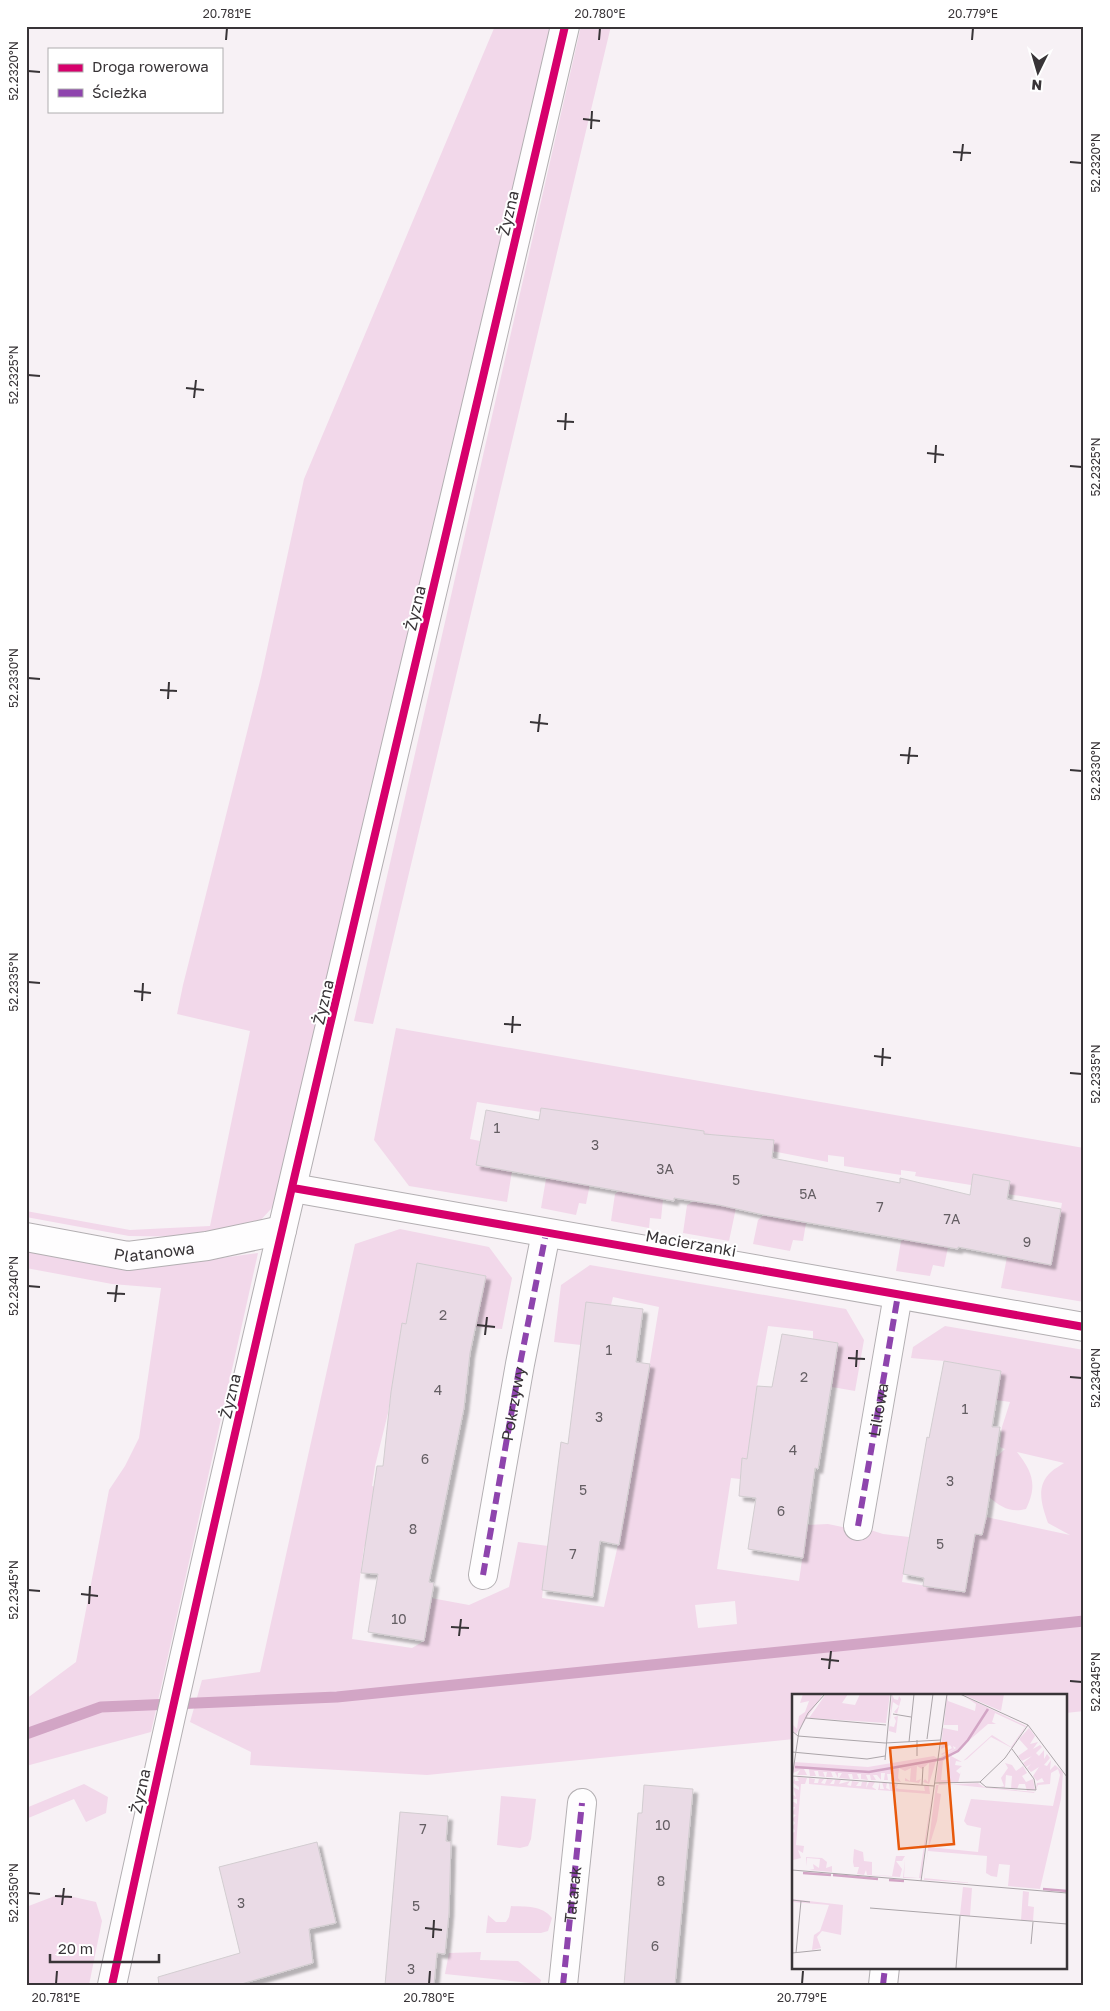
<svg xmlns="http://www.w3.org/2000/svg" width="1110" height="2011" font-family="'Golos Text',sans-serif">
<style>
.green{fill:#f2d8ea;fill-rule:evenodd}
.lines{fill:none;stroke-linecap:round;stroke-linejoin:round}
.stream{stroke:#d2a5c5;stroke-width:11}
.building{fill:#eadbe6;stroke:#d2cdd0;filter:url(#shadow)}
.street-casing{stroke:#b3afb2;stroke-width:30}
.street{stroke:#fefdfe;stroke-width:28}
.quiet{stroke:#8e44ad;stroke-width:6;stroke-dasharray:12 6;stroke-linecap:butt}
.cycleway-casing{stroke:#fff;stroke-width:11}
.cycleway{stroke:#d6006c;stroke-width:8}
.ticks{fill:none;stroke:#383437;stroke-width:2}
.labels{text-anchor:middle;stroke-width:4;stroke-linejoin:round;paint-order:stroke}
.number-label{font-size:14px;fill:#645e63}
.street-label{font-size:16px;fill:#383437;stroke:#fff}
.inset-river{fill:none;stroke:#d2a5c5;stroke-width:2.5}
.inset-road{fill:none;stroke:#aba5a9;stroke-width:1}
.view{fill:#e8590c;fill-opacity:0.15;stroke:#e8590c;stroke-width:2.5}
.inset-edge{fill:none;stroke:#383437;stroke-width:2.5}
.neatline{fill:none;stroke:#383437;stroke-width:2}
.ticks-label{font-size:12px;text-anchor:middle;fill:#383437}
</style>
<defs>
<filter id="shadow"><feDropShadow dx="4.5" dy="4.5" stdDeviation="1" flood-color="#0004"/></filter>
</defs>
<rect width="100%" height="100%" fill="#f7f1f5"/>
<!-- green -->
<path class="green" d="M495,26H555L282,1187L271,1209L257,1224L211,1237L129,1236L26,1217V1211L130,1230L210,1226L250,1031L177,1014L183,985L261,677L304,479Z
M581,26H611L373,1024L354,1021Z
M396,1028L1084,1148V1302L1001,1288L1007,1257L1051,1265L1062,1203L1008,1194L1010,1181L973,1174L971,1185L915,1176L916,1172L901,1170V1175L844,1166V1157L828,1155V1162L772,1151L773,1140L755,1138L754,1148L703,1138L704,1131L541,1112L477,1102L470,1139L480,1141L476,1165L512,1171L507,1202L409,1186L374,1140Z
M549,1178L590,1184L586,1204L579,1203L576,1215L541,1208L546,1179Z
M619,1191L663,1199L661,1219L650,1218L649,1228L611,1221L615,1194Z
M694,1201L736,1208L729,1241L683,1233L687,1205Z
M764,1215L806,1223L803,1241L793,1240L790,1251L753,1244L758,1220Z
M400,1229L489,1247L512,1278L502,1329L475,1327L486,1276L417,1263L406,1324H402L388,1413L375,1466L372,1486L380,1488L374,1537L364,1547L352,1639L412,1648L424,1641L431,1598L469,1605L509,1587L518,1542L548,1546L542,1598L604,1607L626,1509L659,1307L613,1297L611,1305L586,1303L581,1345L554,1342L561,1285L590,1265L846,1309L864,1340L855,1391L832,1387L838,1343L813,1339V1331L768,1326L757,1386L748,1459H742L740,1479L731,1478L717,1569L799,1581L807,1525L828,1524L857,1530L858,1526L883,1534L909,1537L902,1582L965,1592L975,1534L982,1535L986,1517L1070,1535L1048,1523C1042,1506 1035,1486 1051,1472C1055,1468 1060,1466 1064,1463L1017,1452C1032,1471 1038,1485 1026,1509C1010,1513 1001,1507 989,1497L992,1461L1005,1449L1000,1447L1002,1427L1010,1402L996,1400L1001,1371L944,1361L911,1358L913,1347L945,1326L1084,1350V1711L1066,1713V1695H794V1739L427,1775L250,1765L251,1752L190,1722L202,1680L260,1672L355,1244ZM735,1601L737,1624L698,1628L695,1605Z
M905,1239L948,1247L944,1267L933,1265L930,1276L896,1271L901,1241Z
M26,1240L142,1267L170,1265L258,1253L151,1732L26,1766V1699L76,1662L109,1490L125,1466L139,1438L161,1288L112,1284L26,1268Z
M84,1784L108,1797L106,1813L86,1822L74,1799L26,1819V1808Z
M501,1796L536,1799L531,1839L528,1846L520,1848L497,1845Z
M60,1894L96,1902L102,1921L89,1985H26V1907Z
M511,1906C526,1907 542,1905 552,1918L548,1931L541,1933H486L488,1915L496,1922H506L509,1917Z
M481,1952L480,1960L518,1961L541,1980L540,1984L445,1974L449,1953Z"/>
<g class="lines">
<!-- stream -->
<path class="stream" d="M26,1734L101,1707L337,1697L1084,1621"/>
</g>
<!-- building -->
<path class="building" d="M541,1108L704,1131V1134L774,1140L772,1158L900,1183V1178L970,1195L973,1174L1010,1181L1007,1199L1061,1209L1051,1265L958,1247V1249L764,1215L719,1205L674,1198V1201L476,1165L486,1110L539,1120Z
M417,1263L486,1276L470,1353L464,1408L429,1582L434,1583L424,1641L368,1632L378,1574L361,1573L377,1466H383L391,1392L402,1323L406,1324Z
M586,1302L643,1309L636,1362L650,1364L619,1545L600,1541L593,1597L542,1590L561,1442L568,1444Z
M782,1334L838,1343L818,1469L815,1468L803,1558L748,1549L756,1498L739,1496L742,1458L747,1459L757,1386L772,1387Z
M944,1361L1001,1371L992,1427H1000L986,1518L982,1535L975,1534L965,1592L923,1586L924,1578L903,1574L927,1437L929,1438Z
M644,1785L693,1789L675,1985H624L638,1813H642Z
M400,1812L448,1816L446,1841L451,1842L449,1913L445,1954L437,1953L434,1985H385Z
M317,1842L336,1923L309,1929L313,1963L238,1985H159L158,1977L240,1953L219,1867Z"/>
<g class="lines">
<!-- street casing -->
<g class="street-casing">
<g id="street">
<path d="M293,1188L1084,1327"/>
<path id="s1" d="M26,1237L128,1256L207,1246L282,1230"/>
<path id="s2" d="M858,1526L898,1295"/>
<path id="s3" d="M483,1575L520,1364L546,1233"/>
<path d="M112,1985C253,1330 414,679 565,26"/>
<path id="s4" d="M563,1985L582,1803"/>
<path d="M883,1985L885,1967"/>
</g>
</g>
<!-- street -->
<use href="#street" class="street"/>
<!-- quiet -->
<path class="quiet" d="M858,1526L898,1295
M483,1575L520,1364L546,1233
M563,1985L582,1803
M883,1985L885,1967"/>
<!-- cycleway casing -->
<g class="cycleway-casing">
<path id="cycleway" d="M293,1188L1084,1327
M112,1985C253,1330 414,679 565,26"/>
</g>
<!-- cycleway -->
<use href="#cycleway" class="cycleway"/>
</g>
<!-- ticks -->
<path class="ticks" d="M226,40L227,28M599,40L600,28M972,40L973,28M28,71L40,72M583,119L600,121M591,129L592,111M953,152L971,153M961,161L963,144M1070,162L1082,163M28,375L40,376M186,388L204,390M194,398L196,380M557,421L574,422M565,430L566,413M927,453L944,455M935,463L936,445M1070,466L1082,467M28,678L40,679M160,690L177,691M168,699L169,682M530,722L548,724M538,732L540,714M900,755L918,756M908,764L910,747M1070,770L1082,771M28,982L40,983M134,991L151,993M142,1001L143,983M504,1024L521,1025M512,1033L513,1016M874,1056L891,1058M882,1066L883,1048M1070,1073L1082,1074M28,1286L40,1287M107,1293L125,1294M115,1302L117,1285M477,1325L495,1327M485,1335L487,1317M848,1358L865,1359M856,1367L857,1350M1070,1377L1082,1378M28,1590L40,1591M81,1594L98,1596M89,1604L90,1586M451,1627L469,1628M459,1636L461,1619M821,1659L839,1661M829,1669L831,1651M1070,1681L1082,1682M28,1893L40,1894M55,1896L72,1897M62,1905L64,1888M425,1928L442,1930M433,1938L434,1920M56,1984L57,1971M429,1984L430,1971M802,1984L803,1971"/>
<g class="labels">
<!-- number labels -->
<g class="number-label">
<text x="497" y="1133">1</text>
<text x="595" y="1150">3</text>
<text x="665" y="1174">3A</text>
<text x="736" y="1185">5</text>
<text x="808" y="1199">5A</text>
<text x="880" y="1212">7</text>
<text x="952" y="1224">7A</text>
<text x="1027" y="1247">9</text>
<text x="443" y="1320">2</text>
<text x="609" y="1355">1</text>
<text x="804" y="1382">2</text>
<text x="438" y="1395">4</text>
<text x="965" y="1414">1</text>
<text x="599" y="1422">3</text>
<text x="793" y="1455">4</text>
<text x="425" y="1464">6</text>
<text x="950" y="1486">3</text>
<text x="583" y="1495">5</text>
<text x="781" y="1516">6</text>
<text x="413" y="1534">8</text>
<text x="940" y="1549">5</text>
<text x="573" y="1559">7</text>
<text x="399" y="1624">10</text>
<text x="663" y="1830">10</text>
<text x="423" y="1834">7</text>
<text x="661" y="1886">8</text>
<text x="241" y="1908">3</text>
<text x="416" y="1911">5</text>
<text x="655" y="1951">6</text>
<text x="411" y="1974">3</text>
</g>
<!-- street labels -->
<g class="street-label">
<text transform="translate(508 213) rotate(-77)" y="6">Żyzna</text>
<text transform="translate(415 608) rotate(-77)" y="6">Żyzna</text>
<text transform="translate(323 1002) rotate(-77)" y="6">Żyzna</text>
<text transform="translate(691 1243) rotate(10)" y="6">Macierzanki</text>
<text dy="6" stroke="none"><textPath href="#s1" startOffset="130">Platanowa</textPath></text>
<text transform="translate(230 1396) rotate(-77)" y="6">Żyzna</text>
<text dy="6" stroke="none"><textPath href="#s3" startOffset="174">Pokrzywy</textPath></text>
<text dy="6" stroke="none"><textPath href="#s2" startOffset="118">Liliowa</textPath></text>
<text transform="translate(140 1791) rotate(-78)" y="6">Żyzna</text>
<text dy="6" stroke="none"><textPath href="#s4" startOffset="91">Tatarak</textPath></text>
</g>
</g>
<!-- overview -->
<g transform="translate(792 1694)">
<rect width="275" height="275" fill="#f7f1f5"/>
<path d="M11,0H31L4,40L0,35V30L5,35L7,22L13,18L17,7L8,9ZM34,0H56L50,9L63,11L68,0H98L94,29L17,24ZM100,0L102,5L106,6L107,2L109,5L105,20L102,18L107,12L101,8L97,32L102,33L104,27L102,23L106,22L104,39L97,37L96,48ZM155,0L156,7L183,17L184,10L172,2L234,32L220,54L199,43L175,65L171,67L200,41L219,53L233,33L203,19L200,28L204,30H196L159,62L170,68L164,67L163,71L170,72L164,77L168,80L169,77L166,89L144,88L147,64L164,54L161,52L162,55L150,61L149,60L160,54L158,51L149,55L151,34L166,37V31H152ZM158,63L156,86H149L151,67ZM170,0H212L209,17L202,14ZM237,34L243,42L238,50L246,48L241,55L248,51L250,53L244,59L247,62L252,56V65L255,60L258,64L252,71L255,72L259,66L258,76L263,71L271,78L269,105L248,195L216,192L218,171L207,170L205,183L199,182L194,179L195,162L136,157L132,184L181,189L132,186L144,91L186,89L192,93L243,98L245,89L252,88L250,84L245,87L241,82L247,73L239,78L235,74L239,70L234,73L231,69L240,62L230,67L226,62L236,55L227,45ZM266,75L268,81L261,112L179,105L172,127L175,131L189,134L186,158L137,153L145,127L149,100L145,99L147,89L242,99L246,91L258,90L259,79ZM142,62L145,64L137,90L131,88L133,85L136,88L137,69L130,75L125,72L124,87L129,85L127,89L113,87V84L118,87L119,74L113,77L107,74L106,84L109,88L99,87L100,80H95L96,86H92L93,79H89V86L85,81H81L84,86H79L78,81H74L76,86L69,85V80H65L67,85H61L60,80H56L58,85L47,84L50,79H46V84L43,78H39L41,83H34L35,78H31L33,83L27,82L26,77H22L24,82H18L17,75H12L15,81H5L8,76L1,79L2,68L76,73ZM213,69L220,71L224,77L231,72L235,79L230,82L234,88L241,85L243,96L235,97L233,90H227L225,95H219L220,82L214,81L213,94L208,93L212,92L209,84L216,74ZM3,83V87H7L5,83L15,84L13,90H9L4,151L12,152L11,159L6,156L9,164L1,166L0,140L3,137L0,133L3,129L0,125L4,121L0,120L3,113H0V107L5,110V105H0V100L4,103L1,93L7,96V93L1,89ZM17,84L23,85L22,89H26L27,85H32L29,89L33,90L35,85L41,86L38,90H42L43,86H49L47,90L58,87L55,91L59,92L60,87L67,88L64,92H69L70,88H75L74,94L77,88H83L80,93L85,96L17,90ZM88,88V95H92L90,88L95,89L94,94L98,96L97,89L106,90L104,94L107,95L133,97L132,92H137L138,100L86,96ZM140,100L129,184H111L113,165L112,183L127,184ZM62,155L71,158L72,167L80,168V181L100,182L104,162H113L110,167H104L110,175L108,183L75,181L74,176L72,181L65,180L67,173H62L61,168ZM14,163L30,164L35,168L34,174L40,172V178L17,176L22,175L21,170L27,174L28,165L15,164L14,172ZM171,193L180,194L178,222L168,221ZM231,197L237,198L236,212L242,213L241,227L229,226ZM0,205L51,211L49,241L30,237L25,243L29,254L20,256L22,241L28,237L37,211L0,208Z" fill="#f2d8ea" fill-rule="evenodd"/>
<path class="inset-river" d="M3,73L77,78L150,65L166,57L176,46L196,15M11,179L39,181M41,181L86,185M97,186L112,187M251,195L275,197"/>
<path class="inset-road" d="M168,0L236,31L275,83M101,20L119,23M14,24L94,31M0,37L6,42L93,49L149,46M135,45L141,0M125,46V62M117,48L122,0M0,58L75,65L93,62M93,66L99,0M0,82L142,92M0,84L7,37L16,19L33,0M188,88L194,93L244,96L242,85L220,55M143,89L188,88L213,64L236,31M130,91L131,73M0,176L275,199M129,187L155,0M0,206L18,208M78,214L275,230M239,250L241,228M0,259L29,256M4,259L9,207M164,274L168,222"/>
<path class="view" d="M154,49L162,150L107,155L98,54Z"/>
<rect width="275" height="275" class="inset-edge"/>
</g>
<!-- border -->
<rect width="1110" height="2011" fill="none" stroke="#ffffff" stroke-width="55"/>
<!-- legend -->
<rect x="48" y="48" width="175" height="65" fill="#ffffff" stroke="#afaeaf"/>
<rect x="58" y="64" width="25" height="8" fill="#d6006c" stroke="#afaeaf"/>
<text x="92" y="72" font-size="15" fill="#383437">Droga rowerowa</text>
<rect x="58" y="89" width="25" height="8" fill="#8e44ad" stroke="#afaeaf"/>
<text x="92" y="98" font-size="15" fill="#383437">Ścieżka</text>
<!-- north arrow -->
<g transform="translate(1038 72) rotate(185)" stroke="#ffffff" stroke-width="4" paint-order="stroke">
<path d="M0-4L9 19L0 12L-9 19Z" fill="#383437"/>
<text y="-8" font-size="14" font-weight="bold" text-anchor="middle" fill="#383437">N</text>
</g>
<!-- scale -->
<path d="M50 1954v8h109v-8" fill="none" stroke="#383437" stroke-width="2.5"/>
<text x="58" y="1954" font-size="15" fill="#383437" stroke="#ffffff" stroke-width="4" paint-order="stroke">20 m</text>
<rect x="28" y="28" width="1054" height="1956" class="neatline"/>
<g class="ticks-label">
<text x="227" y="18">20.781°E</text>
<text x="600" y="18">20.780°E</text>
<text x="973" y="18">20.779°E</text>
<text transform="translate(14 71) rotate(-90)" y="4">52.2320°N</text>
<text transform="translate(1096 163) rotate(-90)" y="4">52.2320°N</text>
<text transform="translate(14 375) rotate(-90)" y="4">52.2325°N</text>
<text transform="translate(1096 467) rotate(-90)" y="4">52.2325°N</text>
<text transform="translate(14 678) rotate(-90)" y="4">52.2330°N</text>
<text transform="translate(1096 771) rotate(-90)" y="4">52.2330°N</text>
<text transform="translate(14 982) rotate(-90)" y="4">52.2335°N</text>
<text transform="translate(1096 1074) rotate(-90)" y="4">52.2335°N</text>
<text transform="translate(14 1286) rotate(-90)" y="4">52.2340°N</text>
<text transform="translate(1096 1378) rotate(-90)" y="4">52.2340°N</text>
<text transform="translate(14 1590) rotate(-90)" y="4">52.2345°N</text>
<text transform="translate(1096 1682) rotate(-90)" y="4">52.2345°N</text>
<text transform="translate(14 1893) rotate(-90)" y="4">52.2350°N</text>
<text x="56" y="2002">20.781°E</text>
<text x="429" y="2002">20.780°E</text>
<text x="802" y="2002">20.779°E</text>
</g>
</svg>
